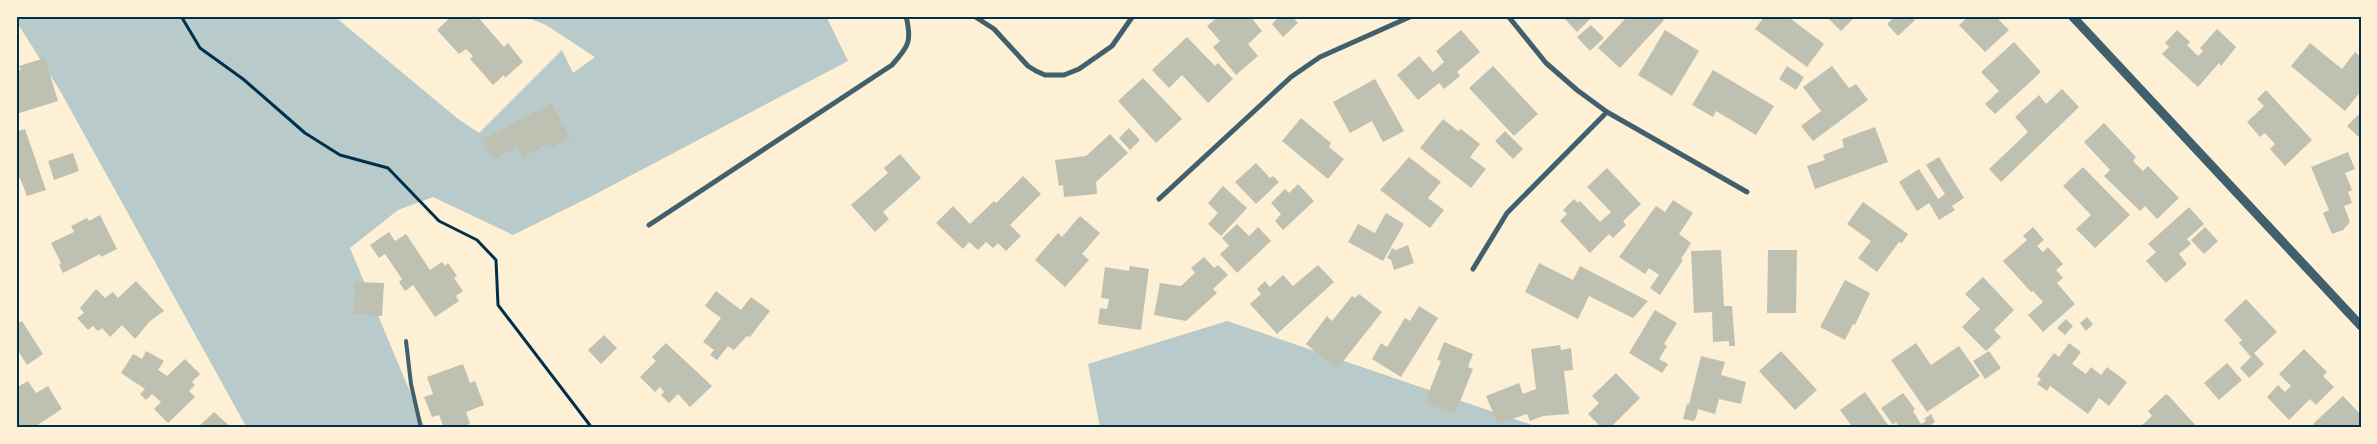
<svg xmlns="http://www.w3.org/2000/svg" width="2377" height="444" font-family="Figtree,sans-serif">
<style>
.green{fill:#b9caca}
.building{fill:#bec0b2}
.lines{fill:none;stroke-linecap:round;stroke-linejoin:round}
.path{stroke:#003049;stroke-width:3}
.service{stroke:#3f606c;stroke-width:4}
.minor{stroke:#3f606c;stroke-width:5}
.tertiary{stroke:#3f606c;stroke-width:9}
.neatline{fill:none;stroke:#003049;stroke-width:2}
</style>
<rect width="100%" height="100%" fill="#fdf0d5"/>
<!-- green -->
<path class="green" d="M16,16H334L457,118L479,133L562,50L573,73L595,57L546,25L524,16H826L848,61L594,195L513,235L433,197L398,210L350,248L425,428H247L59,89L16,21Z
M1227,321L1541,428H1100L1088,364Z"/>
<!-- building -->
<path class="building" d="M452,16H470L473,20L477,16L504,47L508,43L523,62L505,78L504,75L493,85L470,59L473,56L466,49L459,54L437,30Z
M1219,16H1250L1262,31L1248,44L1258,56L1236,75L1213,47L1220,41L1207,26Z
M1280,16H1292L1298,23L1283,37L1272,24Z
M1562,16H1593L1577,32Z
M1623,16H1660L1664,20L1620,68L1598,48L1625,19Z
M1765,16H1787L1824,44L1807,67L1755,29Z
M1829,16H1856L1841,31L1828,18Z
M1895,16H1912L1915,20L1898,36L1887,24Z
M1969,16H2000L1999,20L2009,30L1985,52L1959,25Z
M1591,25L1604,38L1590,51L1577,37Z
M2217,29L2236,47L2221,66L2219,63L2198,87L2162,54L2169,47L2165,43L2177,30L2190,42L2187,45L2198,56L2203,51L2200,48Z
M1461,30L1480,52L1457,72L1460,76L1444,89L1439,83L1418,100L1397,75L1419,56L1433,72L1444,62L1436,51Z
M1665,30L1699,51L1672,96L1638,75Z
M1187,37L1215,66L1218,63L1233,79L1208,103L1182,75L1169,88L1152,70Z
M2014,42L2041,72L1995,114L1985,104L1999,91L1981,72Z
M2310,43L2342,69L2355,52L2361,57V91L2345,111L2291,66Z
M45,58L58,101L16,114V71L21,70L19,66Z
M1493,66L1538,114L1514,136L1469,88Z
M1787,66L1804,77L1796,90L1779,79Z
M1832,66L1849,88L1856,84L1868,100L1813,141L1801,126L1821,111L1803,87Z
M1713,70L1774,106L1756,135L1716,111L1713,117L1692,105Z
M1143,78L1182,119L1156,143L1118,101Z
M1375,79L1404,131L1383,142L1372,121L1350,133L1333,102Z
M2062,89L2079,107L2001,182L1989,169L2028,132L2015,117L2039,95L2046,104Z
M2266,90L2312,140L2285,166L2270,149L2275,144L2265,133L2260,137L2247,122L2264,106L2257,99Z
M552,103L570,138L550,148L548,144L523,157L517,147L493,159L483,139Z
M2361,112V139L2347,126Z
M1301,118L1331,143L1329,147L1344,159L1328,179L1282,141Z
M1443,119L1458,131L1461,129L1480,144L1470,157L1486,169L1471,188L1420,148Z
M2104,123L2136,157L2133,161L2143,171L2148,166L2179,198L2157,219L2145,206L2140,211L2104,176L2110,170L2084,142Z
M1875,127L1888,162L1815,189L1807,166L1825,160L1823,155L1844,147L1842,139Z
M1129,128L1140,140L1130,150L1119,138Z
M25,129L46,190L27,196L20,178L16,179V132Z
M1505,131L1523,149L1513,159L1495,141Z
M1110,134L1128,153L1096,182L1097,194L1064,197L1063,185L1059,186L1055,160L1086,156Z
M2348,152L2355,169L2345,173L2352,190L2348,192L2352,203L2344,206L2350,222L2343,230L2332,234L2323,213L2329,210L2311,167Z
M73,153L79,171L54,180L48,161Z
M900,154L921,178L883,212L889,219L875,232L851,205L888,173L884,168Z
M1409,157L1441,182L1428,198L1444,210L1430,228L1380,190Z
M1939,157L1964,198L1952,206L1955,210L1939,220L1929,203L1917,211L1899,182L1919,169L1938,199L1945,194L1926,165Z
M1256,163L1270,178L1273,176L1279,182L1256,204L1235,182Z
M2083,167L2130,215L2095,248L2076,229L2091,215L2063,186Z
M1607,168L1641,204L1623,221L1626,225L1613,238L1609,234L1590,253L1560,221L1567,214L1563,210L1574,199L1578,203L1580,201L1600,222L1611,212L1587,187Z
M1023,176L1041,194L1010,225L1021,236L1006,251L998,243L993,248L986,242L978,250L969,242L963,249L936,223L953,206L970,224L994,201L996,203Z
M1298,184L1314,201L1283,230L1275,221L1281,214L1271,203L1285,189L1289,193Z
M1223,186L1247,208L1221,236L1208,224L1218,213L1208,203Z
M1673,200L1693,213L1679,234L1691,243L1681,259L1683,260L1660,295L1650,288L1659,275L1649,268L1645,274L1619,257L1656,206L1665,212Z
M1863,202L1908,234L1902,243L1899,242L1877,272L1858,258L1871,241L1847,224Z
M2189,207L2204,224L2187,239L2191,244L2179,254L2187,264L2166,283L2146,261L2156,252L2148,244Z
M1386,213L1404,224L1383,261L1348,242L1358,224L1375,233Z
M100,215L117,249L101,257L100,254L63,273L59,265L61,263L51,243L74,232L71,226L87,218L89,221Z
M1080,216L1100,233L1082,254L1089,260L1065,287L1035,260L1058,233L1062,237Z
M1237,224L1249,236L1258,227L1271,241L1237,273L1220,254L1229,246L1222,238Z
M2033,227L2044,240L2037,246L2043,252L2048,247L2063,264L2056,270L2063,278L2057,283L2075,304L2043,332L2028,315L2043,302L2033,291L2031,292L2003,261L2027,240L2023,236Z
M2205,227L2218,241L2204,254L2191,240Z
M389,232L395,241L406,234L430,270L442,262L445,266L448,263L457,276L454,278L463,291L456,296L459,301L435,317L413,285L405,291L399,282L402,279L385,254L379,258L370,245Z
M1408,245L1414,263L1394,270L1391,260L1387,258L1392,248L1396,250Z
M1721,250L1724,306H1732L1735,346H1729V341L1713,342L1712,312L1694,313L1691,251Z
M1768,250H1797L1796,313H1767Z
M1204,257L1214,268L1218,265L1228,275L1213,289L1217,293L1186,321L1154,315L1160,283L1181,286L1195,273L1191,268Z
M1539,263L1573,280L1580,266L1648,301L1633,318L1589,296L1578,319L1525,292Z
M1318,265L1334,282L1277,334L1250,304L1261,294L1257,289L1265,281L1270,287L1283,275L1293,286Z
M1130,266L1149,269L1141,330L1098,324L1100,308L1107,309L1109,299L1101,298L1105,267L1129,271Z
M1983,277L2014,310L1994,330L2001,337L1986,351L1962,327L1980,309L1965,294Z
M1845,280L1870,293L1855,325L1853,324L1845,340L1820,327Z
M136,281L164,311L150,321L135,339L122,325L110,337L102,328L98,331L93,326L88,330L77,318L84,313L80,308L96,289L105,298L113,292L118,298Z
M355,282L384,283L382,316L354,314Z
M716,291L741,310L751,297L770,311L750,337L747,336L734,350L728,346L717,360L710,355L714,350L703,342L721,318L705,306Z
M1359,294L1382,312L1337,369L1306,344L1327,316L1332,321L1352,296L1355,298Z
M2246,299L2277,332L2254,353L2264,364L2249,378L2240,368L2251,357L2239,343L2242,340L2224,320Z
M1419,306L1438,318L1401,377L1372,359L1381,343L1387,347L1405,318L1410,321Z
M1655,310L1677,323L1664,344L1667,346L1659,359L1668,364L1662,373L1629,353Z
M2087,317L2093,324L2086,331L2080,323Z
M2066,319L2073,326L2065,335L2057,328Z
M16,320L18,323L22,321L43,354L27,365L19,352L16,353Z
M604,335L617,348L601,364L588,350Z
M1444,342L1473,354L1468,367L1473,369L1455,414L1425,402L1441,361L1437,360Z
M666,343L712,386L690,407L678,394L669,403L661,395L664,392L660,387L655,392L640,377L656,361L652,357Z
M1916,343L1931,365L1959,346L1980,376L1927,412L1891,360Z
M2069,343L2081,352L2072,364L2086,374L2091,367L2101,375L2107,367L2127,382L2109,406L2099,398L2088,414L2050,386L2047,391L2037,384L2041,379L2037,376L2054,353L2059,357Z
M1560,345L1561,350L1571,348L1573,370L1564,371L1569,414L1543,416L1530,421L1527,414L1498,424L1486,396L1519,383L1523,394L1536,389L1531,349Z
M2304,349L2327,372L2323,376L2334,387L2316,405L2310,399L2289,420L2267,397L2278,385L2285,392L2291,386L2279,374Z
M146,351L164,361L158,370L167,376L185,359L200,374L192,382L195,385L189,391L195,397L168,423L154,409L161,402L152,394L146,400L140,394L145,389L121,373L133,354L142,359Z
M1781,351L1817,390L1795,410L1759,371Z
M1989,351L2001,368L1985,379L1973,361Z
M1701,356L1725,362L1721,375L1746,382L1741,404L1719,399L1715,414L1698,409L1696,418L1693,421L1683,419L1687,404H1689Z
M2227,363L2242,380L2219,400L2204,383Z
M463,364L470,383L475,381L484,405L466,412L470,424L459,428H444L439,415L432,417L424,397L433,394L427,377Z
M1616,373L1640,398L1610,428H1602L1588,414L1599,403L1592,396Z
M28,381L36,393L48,386L62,409L33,428H18L16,388Z
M1865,392L1890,428H1853L1840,410Z
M1903,393L1915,409L1913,411L1921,424L1926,421L1924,419L1931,414L1935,422L1929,426L1930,428H1900L1896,422L1893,425L1881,408Z
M2166,394L2169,396L2198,428H2139L2152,416L2148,411Z
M2343,396L2361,415V426L2317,428L2313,424Z
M214,412L232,428H197Z"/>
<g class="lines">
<!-- path -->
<path class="path" d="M181,16L200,48L243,79L305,133L340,155L388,168L439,221L477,240L496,260L498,305L592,428"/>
<!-- service -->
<path class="service" d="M406,341L411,384L421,428"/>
<!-- minor -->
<path class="minor" d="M974,16L994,29L1028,66L1036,71L1045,75H1064L1079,69L1112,46L1133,16
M1508,16L1546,63L1577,90L1607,112L1747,192
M1159,199L1291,77L1320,57L1412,16
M649,225L892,65C909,46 912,41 906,16
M1473,269L1507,213L1607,112"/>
<!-- tertiary -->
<path class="tertiary" d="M2072,16L2361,326"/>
</g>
<!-- border -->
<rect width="2377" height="444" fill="none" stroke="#fdf0d5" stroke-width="35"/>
<rect x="18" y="18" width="2342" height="408" class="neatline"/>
</svg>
